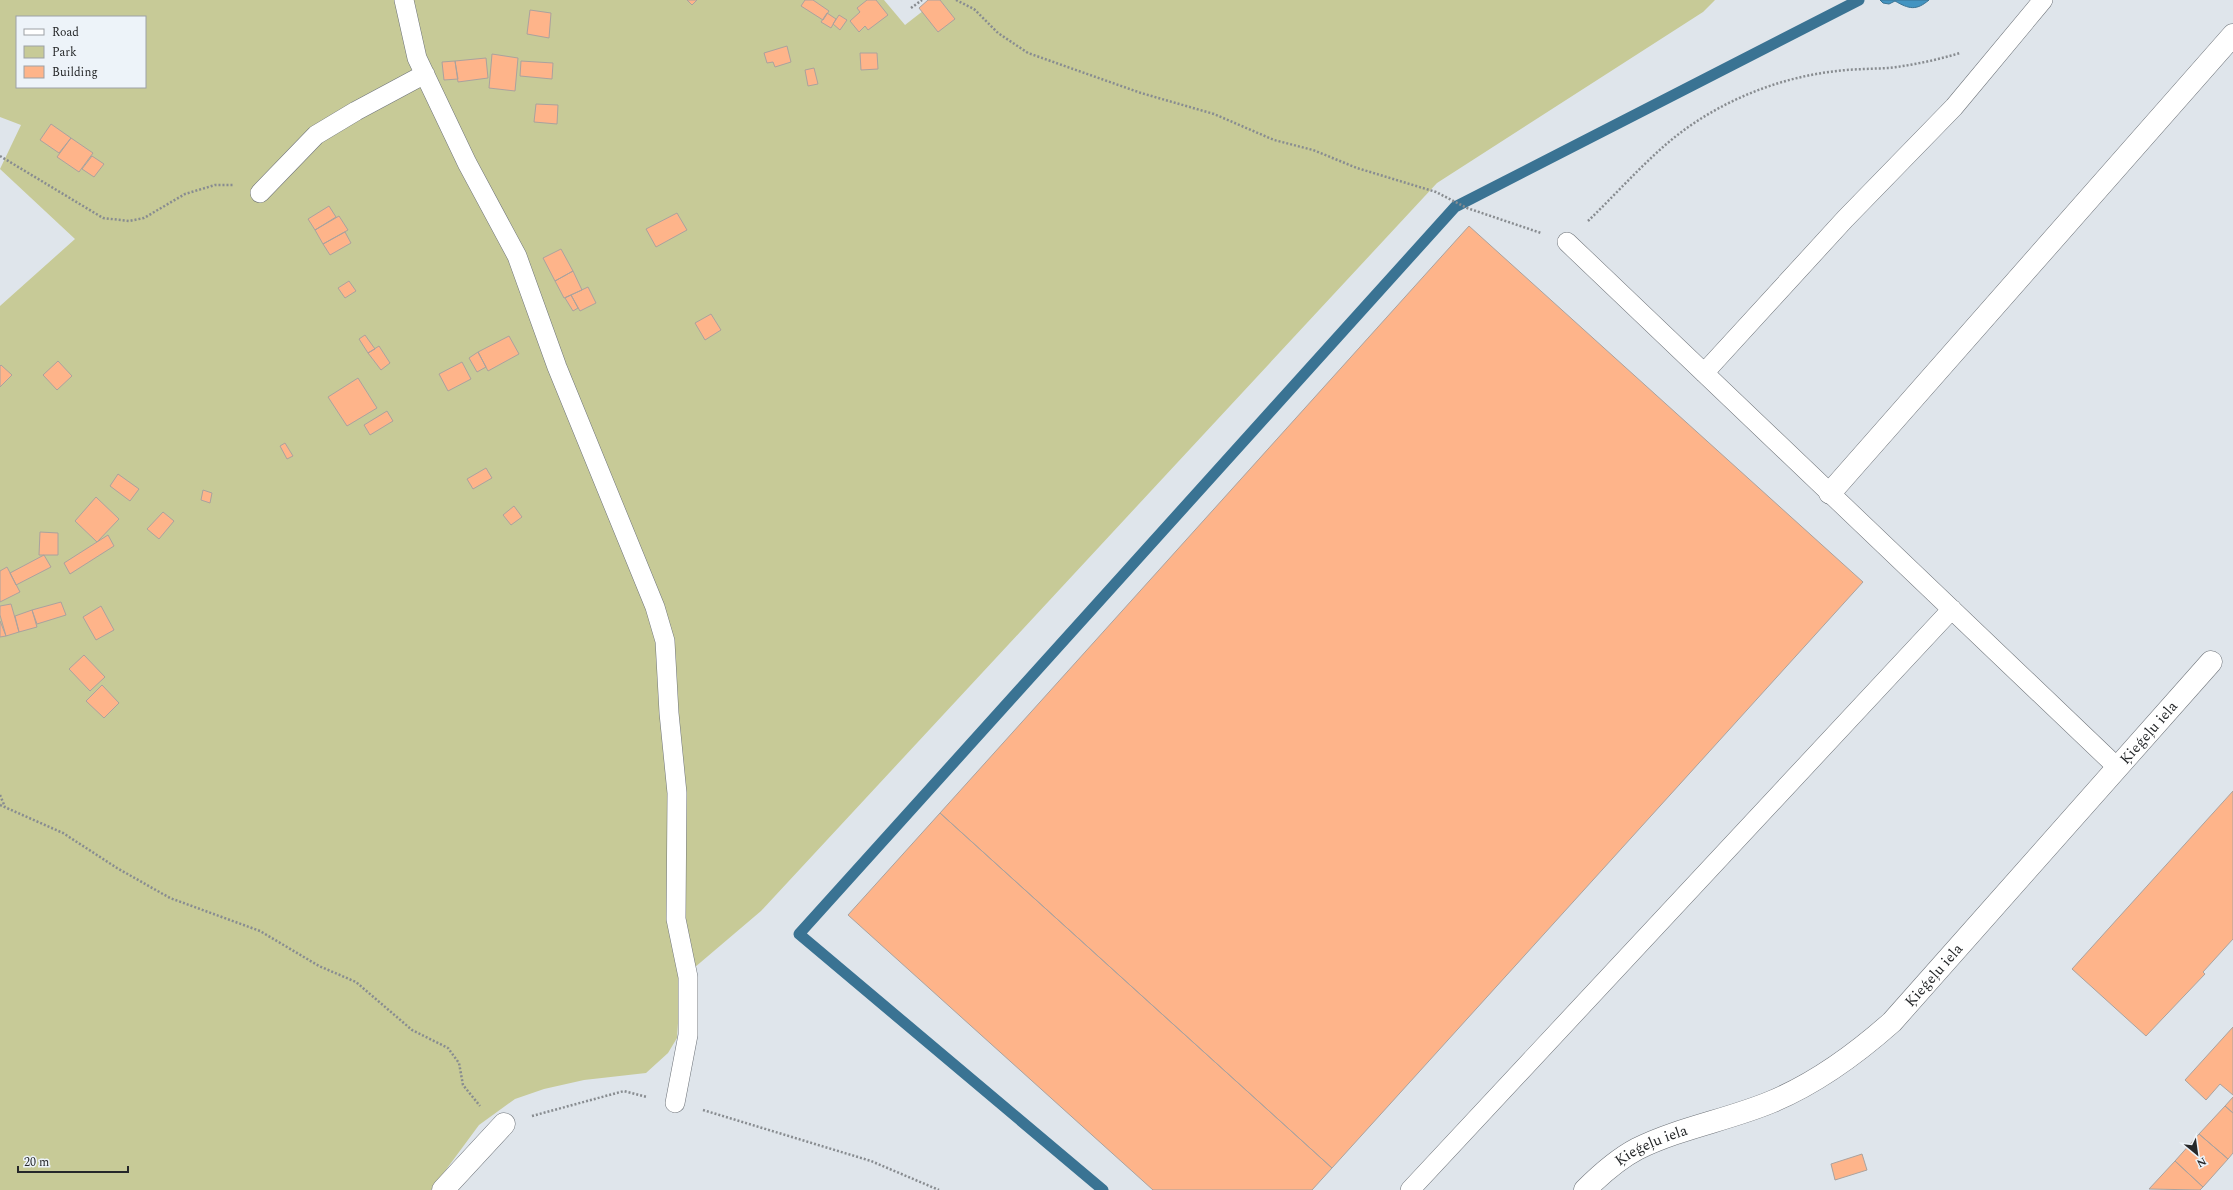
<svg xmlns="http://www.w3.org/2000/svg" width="2233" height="1190" font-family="Spectral,serif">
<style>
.green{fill:#c7ca97;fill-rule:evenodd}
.water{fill:#4394c1;stroke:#3a7393}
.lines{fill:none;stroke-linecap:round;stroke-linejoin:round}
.stream{stroke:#3a7393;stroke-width:11}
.building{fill:#feb48a;stroke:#aaa29e}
.service-casing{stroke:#6e7379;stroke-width:20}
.minor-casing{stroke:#6e7379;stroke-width:23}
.path{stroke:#888c90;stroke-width:2.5;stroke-dasharray:2 2;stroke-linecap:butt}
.service{stroke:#fff;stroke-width:19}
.minor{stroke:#fff;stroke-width:22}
.labels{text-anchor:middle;stroke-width:3;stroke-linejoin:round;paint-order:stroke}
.street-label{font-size:15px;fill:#252729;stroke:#edf3f9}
</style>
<rect width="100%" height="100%" fill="#dfe5eb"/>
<!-- green -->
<path class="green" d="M0,0H884L905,25L937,0H1715L1703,12L1437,183L761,911L681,979L677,1038L668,1053L646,1073L584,1080L544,1089L515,1099L479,1125L431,1190H0V306L75,239L0,169L21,125L0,117ZM17,17H145V87H17Z"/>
<!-- water -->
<path class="water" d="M1880,0H1929C1916,11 1909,9 1895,1L1889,4L1883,3Z"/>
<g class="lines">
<!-- stream -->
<path class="stream" d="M1103,1190L799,934L1455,207L1859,0"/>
</g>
<!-- building -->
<path class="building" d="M687,0H697L692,5Z
M805,0H813L829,11L823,20L801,6Z
M867,0H876L888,15L868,30L865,26L859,32L850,21L860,12L857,8Z
M928,0H940L955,19L938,32L919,8Z
M530,10L551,13L549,38L527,34Z
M827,13L836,19L831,28L821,22Z
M839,15L847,20L840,30L833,24Z
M787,46L791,62L775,67L773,62L767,63L764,53Z
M860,53H877L878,69L861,70Z
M492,54L518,58L515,91L489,88Z
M486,58L488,78L458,82L455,61Z
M455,61L458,79L444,80L442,62Z
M521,61L553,63L552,79L520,76Z
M814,68L818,84L808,86L805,70Z
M536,104L558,105L557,124L534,122Z
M51,124L71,138L59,153L40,140Z
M71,138L93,153L79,172L57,157Z
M92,156L104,164L94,177L82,169Z
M329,206L336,217L315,230L308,219Z
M677,213L687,230L656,247L646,229Z
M339,216L348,230L323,244L315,230Z
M1469,226L1863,582L1332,1168L940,813Z
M345,232L351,243L330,255L323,244Z
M561,249L573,271L555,281L543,258Z
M573,271L582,290L564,298L555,281Z
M349,281L356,291L345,298L338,288Z
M588,287L596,303L580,311L571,295Z
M571,295L578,308L573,311L565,298Z
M711,314L721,330L705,340L695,323Z
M365,335L375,349L368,353L359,339Z
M509,336L519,354L488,371L478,352Z
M379,346L390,363L381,370L368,353Z
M478,352L486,367L477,372L469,358Z
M58,361L72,376L57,390L43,375Z
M462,362L471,379L448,391L439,374Z
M1,365L12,375L0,387V366Z
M358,378L377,408L347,426L328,397Z
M387,411L393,421L370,435L364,425Z
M285,443L293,456L287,459L280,446Z
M486,468L492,478L473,489L467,479Z
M118,474L139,489L130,501L110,486Z
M203,490L212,493L210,503L201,500Z
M96,497L119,519L97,542L75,521Z
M514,506L522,517L511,525L503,515Z
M163,512L174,521L159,539L147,529Z
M40,532L58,533V555H39Z
M108,535L114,546L70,574L64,563Z
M44,555L51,567L16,585L10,573Z
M7,567L20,592L0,602V571Z
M61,602L66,615L37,624L32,610Z
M11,604L19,632L6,636L0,615V606Z
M101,606L114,630L96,640L83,617Z
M32,610L37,627L19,632L15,616Z
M0,621L6,636L0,637Z
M84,655L105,677L90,691L69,669Z
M102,685L119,703L104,718L86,701Z
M2233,791V939L2203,972L2205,974L2146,1036L2072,969Z
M940,813L1332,1168L1312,1190H1153L848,915Z
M2233,1027V1095L2220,1084L2206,1100L2185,1080Z
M2233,1097V1113L2225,1106Z
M2225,1106L2233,1113V1153L2228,1159L2199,1134Z
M2199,1134L2228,1159L2203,1187L2175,1161Z
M1862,1154L1867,1170L1835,1180L1831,1164Z
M2175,1161L2203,1187L2200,1190L2149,1189Z"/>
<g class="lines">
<!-- service casing -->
<g class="service-casing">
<path id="service" d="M404,0L417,58L467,163L517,256L557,367L655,607L665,641L669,713L677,793L676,919L688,977V1035L675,1103
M260,193L316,135L356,111L425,74
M1567,242L2118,768
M1704,373L1845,219L1954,107L2043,0
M1410,1190L1952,609"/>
</g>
<!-- minor casing -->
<g class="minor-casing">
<g id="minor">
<path d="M1830,493L2233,35"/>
<path d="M443,1190L504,1124"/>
<path id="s1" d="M1585,1190C1600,1175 1618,1159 1637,1149C1679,1128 1728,1120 1771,1102C1817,1083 1856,1054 1892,1022L2211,662"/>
</g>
</g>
<!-- path -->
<path class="path" d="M956,0L974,9L998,33L1028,53L1141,93L1214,114L1274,140L1313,150L1357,168L1436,192L1467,208L1541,233
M911,8L922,0
M0,156L103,218L129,221L144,218L185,194L215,185H233
M1588,221C1613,197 1637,170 1663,147C1708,107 1769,80 1829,72C1849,69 1869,69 1889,68C1913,65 1937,60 1960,53
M0,795L5,807
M0,805L63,833L117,868L170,898L260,931L319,966L356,982L412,1030L448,1048L459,1063L463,1085L480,1106
M703,1110L871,1161L939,1190
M532,1116L624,1091L647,1097"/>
<!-- service -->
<use href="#service" class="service"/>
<!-- minor -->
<use href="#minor" class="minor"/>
</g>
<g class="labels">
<!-- street labels -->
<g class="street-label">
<text dy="5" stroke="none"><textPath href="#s1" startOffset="741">Ķieģeļu iela</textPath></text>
<text dy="5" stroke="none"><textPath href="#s1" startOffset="417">Ķieģeļu iela</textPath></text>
<text dy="5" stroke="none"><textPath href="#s1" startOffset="81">Ķieģeļu iela</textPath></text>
</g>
</g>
<!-- legend -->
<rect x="16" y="16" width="130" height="72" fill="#edf3f9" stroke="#9da1a6"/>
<rect x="24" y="29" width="20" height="6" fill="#ffffff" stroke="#9da1a6"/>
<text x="52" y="36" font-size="12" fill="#252729">Road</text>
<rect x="24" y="46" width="20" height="12" fill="#c7ca97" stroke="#9da1a6"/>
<text x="52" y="56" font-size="12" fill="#252729">Park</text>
<rect x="24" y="66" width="20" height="12" fill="#feb48a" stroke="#9da1a6"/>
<text x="52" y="76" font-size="12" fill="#252729">Building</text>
<!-- north arrow -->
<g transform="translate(2197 1154) rotate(151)" stroke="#edf3f9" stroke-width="3" paint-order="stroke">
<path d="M0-3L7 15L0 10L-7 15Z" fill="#252729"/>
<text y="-6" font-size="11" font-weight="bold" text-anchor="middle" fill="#252729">N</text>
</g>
<!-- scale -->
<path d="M18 1166v6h110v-6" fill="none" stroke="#252729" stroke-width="2"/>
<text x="24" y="1166" font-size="12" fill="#252729" stroke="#edf3f9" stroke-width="3" paint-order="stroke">20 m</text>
</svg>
